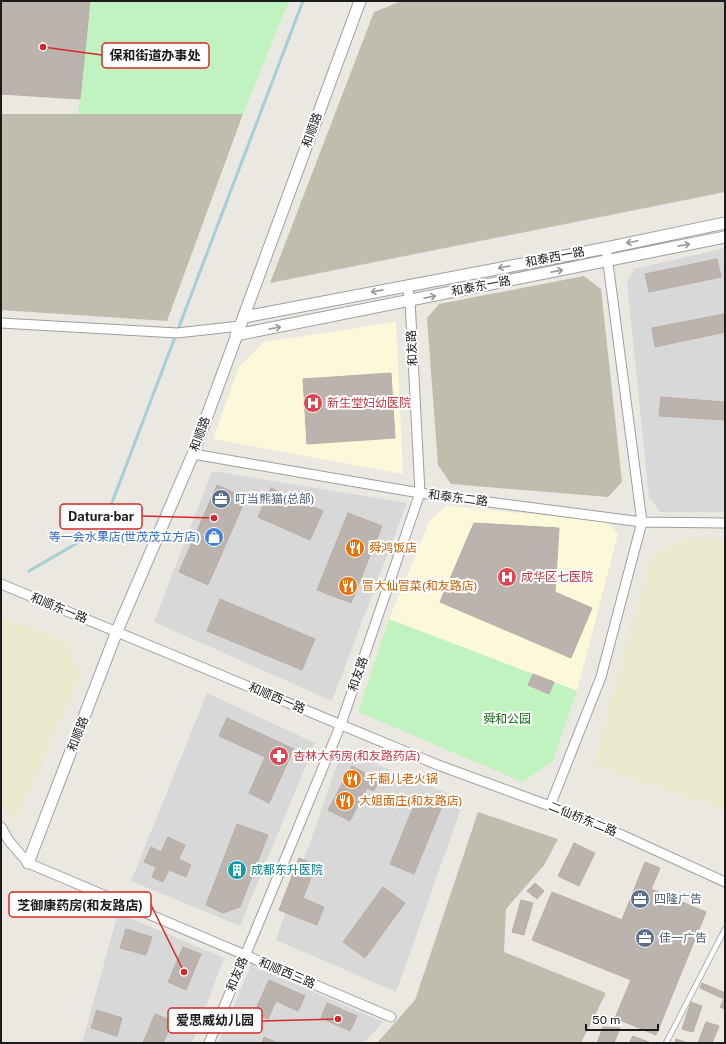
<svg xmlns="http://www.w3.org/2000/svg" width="726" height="1044" font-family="'Public Sans','Noto Sans SC',sans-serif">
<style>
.residential{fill:#d9d8d8}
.education{fill:#fbf9da}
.construction{fill:#bfbeae}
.farmland{fill:#e9e9ce}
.park{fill:#c1f3c1}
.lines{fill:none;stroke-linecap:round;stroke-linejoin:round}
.stream{stroke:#a5ced5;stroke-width:3}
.building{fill:#bbb3ae;stroke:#bbada5}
.service-casing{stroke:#9f9f9f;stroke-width:6}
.minor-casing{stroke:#9f9f9f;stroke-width:11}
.tertiary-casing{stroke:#9f9f9f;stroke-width:13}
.service{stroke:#fff;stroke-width:4.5}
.minor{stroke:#fff;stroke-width:9}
.tertiary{stroke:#fff;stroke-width:11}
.oneway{stroke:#989898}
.labels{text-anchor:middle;stroke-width:4;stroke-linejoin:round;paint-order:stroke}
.street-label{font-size:12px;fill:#1b1b1b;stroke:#fff}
.health-label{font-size:12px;fill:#be3a42;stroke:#fff;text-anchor:start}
.service-label{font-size:12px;fill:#4e5e75;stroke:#fff;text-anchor:start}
.shop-label{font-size:12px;fill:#366cbe;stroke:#fff;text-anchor:end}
.food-label{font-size:12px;fill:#c56008;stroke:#fff;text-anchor:start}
.park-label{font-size:12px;fill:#156d16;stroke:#fff}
.culture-label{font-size:12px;fill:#0d838f;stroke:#fff;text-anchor:start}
.leader{fill:none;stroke:#d62828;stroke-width:1.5}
.callout-dot{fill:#d62828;stroke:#fff;stroke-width:1.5}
.callout{fill:#fff;stroke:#d62828;stroke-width:1.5}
.callout-label{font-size:13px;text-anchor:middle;font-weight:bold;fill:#1b1b1b}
</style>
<rect width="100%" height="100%" fill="#ebe7e1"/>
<!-- residential -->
<path class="residential" d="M725,248V512H660L649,497L627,283L634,269Z
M212,471L407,503L332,701L154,622Z
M207,693L315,743L240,926L131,881Z
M342,750L464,800L396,992L276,940Z
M118,913L224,958L192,1043H82Z
M251,965L383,1022L364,1043H218Z"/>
<!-- education -->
<path class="education" d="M396,322L403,474L213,439L239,367L264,342Z
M447,506L607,521L618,534L577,691L389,619L430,520Z"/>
<!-- construction -->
<path class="construction" d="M402,1H725V192L270,283L374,12Z
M1,114H243L167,321L1,310Z
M584,276L601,289L622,482L608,497L451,484L438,465L427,318L439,304Z
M478,812L558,839L545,864L506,909L504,952L606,993L581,1043H377L415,1000Z"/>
<!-- farmland -->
<path class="farmland" d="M688,538L725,539V810L593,766L651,556Z
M1,616L68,642L80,675L15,823L1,804Z"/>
<!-- park -->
<path class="park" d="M90,1H289L243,114H78Z
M389,619L577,691L553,761L523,782L358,712Z"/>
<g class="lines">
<!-- stream -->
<path class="stream" d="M29,571L98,531L105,521L303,1"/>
</g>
<!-- building -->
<path class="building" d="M1,1H90L80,99L1,94Z
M717,259L721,277L649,292L645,274Z
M724,314L725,332L655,347L652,328Z
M391,373L395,438L307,444L303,379Z
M661,397L725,402V420L659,416Z
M217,485L246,498L208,585L179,572Z
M271,488L323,511L310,540L258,517Z
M348,513L382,526L351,603L317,590Z
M474,523L559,528L555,592L592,608L571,658L440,602Z
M220,599L315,639L302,670L207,631Z
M533,674L554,682L549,694L528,685Z
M227,718L294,749L269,803L249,793L265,757L219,736Z
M352,766L379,781L374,791L367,788L350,821L328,810Z
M418,796L442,806L414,874L390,864Z
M237,824L268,835L240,907L223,913L206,905Z
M168,837L185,845L179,859L191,865L186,877L169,870L163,882L152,877L156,867L144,862L151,847L161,852Z
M574,843L595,853L579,886L558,876Z
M299,858L316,865L303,898L324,907L317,925L279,910Z
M645,862L660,868L651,889L706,912L656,1035L615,1018L631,980L532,940L552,892L622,920Z
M535,883L544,891L537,899L527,891Z
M383,887L405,903L365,958L343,942Z
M521,900L533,903L524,935L512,932Z
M126,929L152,937L146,955L120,948Z
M183,947L201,954L186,990L168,982Z
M269,980L305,996L298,1011L276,1001L268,1019L254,1013Z
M702,983L725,993V1009L720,1007L724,999L700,988Z
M691,1002L702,1006L693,1032L682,1029Z
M327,1003L357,1016L350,1031L321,1018Z
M97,1010L122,1018L117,1036L91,1028Z
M155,1014L173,1021L163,1043H143Z
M706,1022L719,1026L712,1043H698Z
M603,1027L620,1028L614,1043H597Z
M633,1036L651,1043H629Z
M264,1037L278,1043H262Z
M676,1039L688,1043H675Z"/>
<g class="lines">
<!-- service casing -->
<g class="service-casing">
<path id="service" d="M666,1043L725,929"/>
</g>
<!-- minor casing -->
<g class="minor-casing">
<path id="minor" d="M1,323L177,333L240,326
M193,454L420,493L642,522L725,523
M1,584L438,765L550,806L622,835L725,882
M550,806L601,677L642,522L606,248
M1,827L9,841L28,863L391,1017
M209,1043L341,724L420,493L410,300L407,286"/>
</g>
<!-- tertiary casing -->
<g class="tertiary-casing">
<path id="tertiary" d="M244,317L606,248L725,223
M236,335L725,237
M28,863L117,631L193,454L360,1"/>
</g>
<!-- service -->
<use href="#service" class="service"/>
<!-- minor -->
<use href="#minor" class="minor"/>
<!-- tertiary -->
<use href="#tertiary" class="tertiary"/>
</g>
<!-- one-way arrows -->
<defs><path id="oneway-shaft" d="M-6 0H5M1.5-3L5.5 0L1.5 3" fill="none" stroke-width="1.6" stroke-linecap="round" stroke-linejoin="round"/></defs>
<g class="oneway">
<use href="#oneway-shaft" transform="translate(632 242) rotate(168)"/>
<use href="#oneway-shaft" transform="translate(684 245) rotate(-11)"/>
<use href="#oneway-shaft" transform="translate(504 267) rotate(169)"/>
<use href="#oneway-shaft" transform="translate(557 271) rotate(-11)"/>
<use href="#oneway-shaft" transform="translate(377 291) rotate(169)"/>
<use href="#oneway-shaft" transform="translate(430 297) rotate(-11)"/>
<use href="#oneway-shaft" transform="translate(275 328) rotate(-11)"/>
</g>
<!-- icons -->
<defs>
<g id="hospital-disc" transform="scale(1)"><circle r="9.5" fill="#e0444e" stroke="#fff"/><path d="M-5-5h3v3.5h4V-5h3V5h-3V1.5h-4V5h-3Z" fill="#fff"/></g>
<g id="office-disc" transform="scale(1)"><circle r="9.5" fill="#5c6f8a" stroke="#fff"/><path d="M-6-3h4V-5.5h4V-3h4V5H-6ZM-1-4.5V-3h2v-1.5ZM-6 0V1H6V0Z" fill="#fff"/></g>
<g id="shop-disc" transform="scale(1)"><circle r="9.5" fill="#3f7fe0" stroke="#fff"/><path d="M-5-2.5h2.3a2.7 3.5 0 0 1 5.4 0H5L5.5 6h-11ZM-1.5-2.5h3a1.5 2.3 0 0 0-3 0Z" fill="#fff"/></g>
<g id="restaurant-disc" transform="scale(1)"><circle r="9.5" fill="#e8710a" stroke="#fff"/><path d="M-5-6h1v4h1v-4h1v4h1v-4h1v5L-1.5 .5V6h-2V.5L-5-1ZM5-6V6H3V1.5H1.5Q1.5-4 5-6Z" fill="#fff"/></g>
<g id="pharmacy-disc" transform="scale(1)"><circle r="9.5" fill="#e0444e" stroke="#fff"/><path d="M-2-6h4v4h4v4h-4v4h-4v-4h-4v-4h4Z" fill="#fff"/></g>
<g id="building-disc" transform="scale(1)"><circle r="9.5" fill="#0f9aa8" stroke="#fff"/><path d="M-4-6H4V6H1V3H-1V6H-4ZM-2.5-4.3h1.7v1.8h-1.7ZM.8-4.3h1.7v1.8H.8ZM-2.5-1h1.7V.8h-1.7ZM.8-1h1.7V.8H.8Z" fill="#fff"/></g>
</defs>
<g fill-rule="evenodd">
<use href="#hospital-disc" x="313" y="403"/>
<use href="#office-disc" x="221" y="499"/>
<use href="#shop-disc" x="214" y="537"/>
<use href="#restaurant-disc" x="355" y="548"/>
<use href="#hospital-disc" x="507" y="577"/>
<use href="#restaurant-disc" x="348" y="586"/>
<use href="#pharmacy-disc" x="279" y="756"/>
<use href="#restaurant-disc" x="352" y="779"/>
<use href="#restaurant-disc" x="345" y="801"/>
<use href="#building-disc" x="237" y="870"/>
<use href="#office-disc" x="640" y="899"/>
<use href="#office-disc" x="645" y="938"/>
</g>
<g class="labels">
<!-- street labels -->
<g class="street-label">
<text transform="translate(312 130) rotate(-70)" y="4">和顺路</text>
<text transform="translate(555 257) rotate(-11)" y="4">和泰西一路</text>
<text transform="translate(481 286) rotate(-11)" y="4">和泰东一路</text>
<text transform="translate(412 348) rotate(-93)" y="4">和友路</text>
<text transform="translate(200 434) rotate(-70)" y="4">和顺路</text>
<text transform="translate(458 498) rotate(7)" y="4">和泰东二路</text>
<text transform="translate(59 608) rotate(22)" y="4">和顺东一路</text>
<text transform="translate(358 674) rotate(-71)" y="4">和友路</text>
<text transform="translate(277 698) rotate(23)" y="4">和顺西一路</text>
<text transform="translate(78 734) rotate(-69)" y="4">和顺路</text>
<text transform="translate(583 819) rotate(22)" y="4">二仙桥东二路</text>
<text transform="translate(287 973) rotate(23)" y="4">和顺西三路</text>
<text transform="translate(237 974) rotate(-67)" y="4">和友路</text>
</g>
<!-- health labels -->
<g class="health-label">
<text x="327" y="407">新生堂妇幼医院</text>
<text x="521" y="581">成华区七医院</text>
<text x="293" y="760">杏林大药房(和友路药店)</text>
</g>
<!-- service labels -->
<g class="service-label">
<text x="235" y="503">叮当熊猫(总部)</text>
<text x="654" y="903">四隆广告</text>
<text x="659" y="942">佳一广告</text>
</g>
<!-- shop labels -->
<g class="shop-label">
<text x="200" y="541">等一会水果店(世茂茂立方店)</text>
</g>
<!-- food labels -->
<g class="food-label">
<text x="369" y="552">舜鸿饭店</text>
<text x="362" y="590">冒大仙冒菜(和友路店)</text>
<text x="366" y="783">千翻儿老火锅</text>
<text x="359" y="805">大姐面庄(和友路店)</text>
</g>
<!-- park labels -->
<g class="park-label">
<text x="507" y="723">舜和公园</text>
</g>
<!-- culture labels -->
<g class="culture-label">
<text x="251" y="874">成都东升医院</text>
</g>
</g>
<!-- callouts -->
<path class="leader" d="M43 47L102 55M214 518L142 516M184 972L151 905M338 1019L262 1021"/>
<g class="callout-dot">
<circle cx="43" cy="47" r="4"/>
<circle cx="214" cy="518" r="4"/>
<circle cx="184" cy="972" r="4"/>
<circle cx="338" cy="1019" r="4"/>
</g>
<g class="callout">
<rect x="102" y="43" width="107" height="25" rx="4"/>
<rect x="60" y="504" width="82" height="25" rx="4"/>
<rect x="9" y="892" width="142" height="25" rx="4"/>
<rect x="168" y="1008" width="94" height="25" rx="4"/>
</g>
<g class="callout-label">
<text x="155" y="60">保和街道办事处</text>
<text x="101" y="521">Datura·bar</text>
<text x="80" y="910">芝御康药房(和友路店)</text>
<text x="215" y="1025">爱思威幼儿园</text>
</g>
<!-- border -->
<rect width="726" height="1044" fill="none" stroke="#1b1b1b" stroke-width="4"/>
<!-- scale -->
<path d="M586 1024v6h72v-6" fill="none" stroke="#1b1b1b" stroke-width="2"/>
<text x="592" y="1024" font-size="12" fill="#1b1b1b" stroke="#ffffff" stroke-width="3" paint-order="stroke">50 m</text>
</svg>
